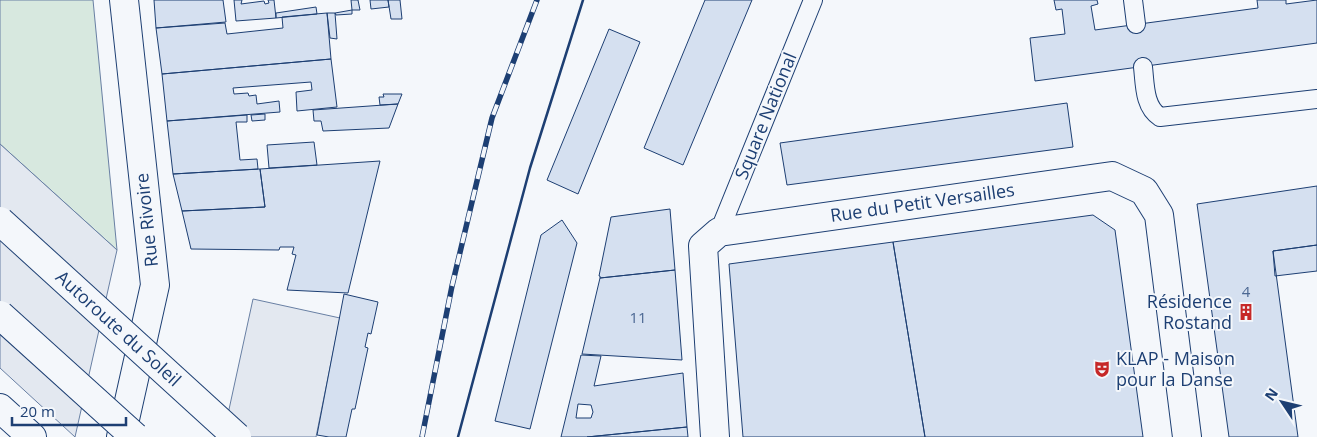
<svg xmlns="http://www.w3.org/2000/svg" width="1317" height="437" font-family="'Open Sans',sans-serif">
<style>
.green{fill:#d7e8df;stroke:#687fa3}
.parking{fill:#e3e8f0;stroke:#687fa3}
.building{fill:#d5e0f0;stroke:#1d3f73;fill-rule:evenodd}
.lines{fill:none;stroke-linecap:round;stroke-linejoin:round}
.service-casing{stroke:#1d3f73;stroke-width:20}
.minor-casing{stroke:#1d3f73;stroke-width:30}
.service{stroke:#f4f7fb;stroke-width:18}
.minor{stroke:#f4f7fb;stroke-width:28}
.rail-casing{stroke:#1d3f73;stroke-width:5.5}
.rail{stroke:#f4f7fb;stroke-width:4;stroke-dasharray:11;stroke-linecap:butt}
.motorway-bridge-casing{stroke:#1d3f73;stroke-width:30;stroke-linecap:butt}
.motorway-bridge{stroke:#f4f7fb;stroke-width:28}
.wall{stroke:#1d3f73;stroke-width:2.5}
.labels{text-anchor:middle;stroke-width:4;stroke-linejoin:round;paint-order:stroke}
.number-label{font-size:15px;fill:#4b6792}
.street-label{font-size:18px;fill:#1d3f73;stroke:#f4f7fb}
.poi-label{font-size:18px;fill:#1d3f73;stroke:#f4f7fb;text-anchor:end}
</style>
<rect width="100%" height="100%" fill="#f4f7fb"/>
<!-- green -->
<path class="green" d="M0,0H93L117,250L0,144Z"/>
<!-- parking -->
<path class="parking" d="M0,144L117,250L75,437L0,368Z
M253,299L340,318L316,437H223Z"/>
<!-- building -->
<path class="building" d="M154,0H223L226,22L156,28Z
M234,0H242L241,4L264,1L265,4L269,3L268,0H274L276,18L236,21Z
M351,0H358L360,10H352Z
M370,0H388L389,7L371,9Z
M388,0H400L402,19H391Z
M705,0H752L683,165L644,148Z
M1054,0H1097L1098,4L1091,6L1095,30L1258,8L1257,0H1286V4L1317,0V43L1035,81L1030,38L1065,34L1062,9L1056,10Z
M316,7L317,14L276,18V13Z
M352,10V14L336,15L335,13Z
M327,13L331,59L162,74L156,28L225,23L227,34L283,28L282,17Z
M327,13H335L337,39L330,38Z
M609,29L640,42L578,194L547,180Z
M331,59L337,107L297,111L296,92L312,90L311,82L233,88L234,94L248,93L249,96L256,95L257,104L279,101L280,112L167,121L162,74Z
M383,94H402L398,104L380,105L379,97H384Z
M1067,103L1073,147L787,185L780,143Z
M398,104L389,128L323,131L321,121H314L313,110Z
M265,114V120L252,121L251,115Z
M247,115V122H236L240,160L257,159L258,169L173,174L167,121Z
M314,142L317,165L269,168L267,145Z
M380,161L348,293L287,290L296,255L292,254L294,247H280L279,250L191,249L182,211L265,207L260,169Z
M260,169L265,207L182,211L173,174Z
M1317,186V245L1273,251L1298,437H1229L1197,204Z
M670,209L675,270L600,278V276H599L611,217Z
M1093,215L1115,230L1143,437H925L893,242Z
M562,220L577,243L530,429L495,421L541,235Z
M893,242L925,437H743L729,264Z
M1317,245V271L1275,276L1273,251Z
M675,270L682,360L582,354L600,278Z
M344,294L378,302L371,334L368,333L365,347L368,348L355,409H352L346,437H329L317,435Z
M581,355L601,356L594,386L683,373L687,427L587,437H561ZM578,404L591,405L593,412L591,418H576Z
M687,427L688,437H587Z"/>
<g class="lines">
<!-- service casing -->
<g class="service-casing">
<path id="service" d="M1133,0L1136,24
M1143,67C1145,84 1144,107 1160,117L1317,99
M719,232L813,0"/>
</g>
<!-- minor casing -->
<g class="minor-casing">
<g id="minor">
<path d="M0,408L32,437"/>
<path d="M121,437L155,285L124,0"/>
<path id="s1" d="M715,437L703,246L719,232L1112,176L1144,191L1159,215L1187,437"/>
</g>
</g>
<!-- service -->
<use href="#service" class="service"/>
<!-- minor -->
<use href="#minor" class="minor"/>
<!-- rail casing -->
<g class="rail-casing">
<path id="rail" d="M422,437L452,286L492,118L537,0"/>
</g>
<!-- rail -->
<use href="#rail" class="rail"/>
<!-- motorway-bridge casing -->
<g class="motorway-bridge-casing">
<g id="motorway-bridge">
<path id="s2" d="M0,221L237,437"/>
<path d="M0,315L135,437"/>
</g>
</g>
<!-- motorway-bridge -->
<use href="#motorway-bridge" class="motorway-bridge"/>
<!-- wall -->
<path class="wall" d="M458,437L530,168L583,0"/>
</g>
<!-- icons -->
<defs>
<g id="building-bare" transform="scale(1.35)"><path d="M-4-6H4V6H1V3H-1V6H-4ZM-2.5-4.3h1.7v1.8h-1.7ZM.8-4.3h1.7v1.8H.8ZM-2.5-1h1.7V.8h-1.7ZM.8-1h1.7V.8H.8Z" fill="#c62828" stroke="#f4f7fb" stroke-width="2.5" paint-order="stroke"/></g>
<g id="theatre-bare" transform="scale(1.35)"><path d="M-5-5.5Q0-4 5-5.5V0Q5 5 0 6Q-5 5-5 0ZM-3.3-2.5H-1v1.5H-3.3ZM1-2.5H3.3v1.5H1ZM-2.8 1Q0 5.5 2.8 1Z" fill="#c62828" stroke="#f4f7fb" stroke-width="2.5" paint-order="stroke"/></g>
</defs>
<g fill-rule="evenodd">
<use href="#building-bare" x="1246" y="312"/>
<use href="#theatre-bare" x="1102" y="369"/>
</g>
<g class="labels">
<!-- number labels -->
<g class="number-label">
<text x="1246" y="297">4</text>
<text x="638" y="323">11</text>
</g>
<!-- street labels -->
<g class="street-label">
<text transform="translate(766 116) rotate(-68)" y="6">Square National</text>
<text dy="6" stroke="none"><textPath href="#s1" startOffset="418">Rue du Petit Versailles</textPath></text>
<text transform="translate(147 220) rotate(-96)" y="6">Rue Rivoire</text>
<text dy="6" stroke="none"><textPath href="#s2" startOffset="160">Autoroute du Soleil</textPath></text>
</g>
<!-- poi labels -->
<g class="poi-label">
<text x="1232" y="308">Résidence<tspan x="1232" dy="21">Rostand</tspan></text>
<text x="1116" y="365" text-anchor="start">KLAP - Maison<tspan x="1116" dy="21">pour la Danse</tspan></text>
</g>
</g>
<!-- north arrow -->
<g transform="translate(1282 402) rotate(305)" stroke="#f4f7fb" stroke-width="4" paint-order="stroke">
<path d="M0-4L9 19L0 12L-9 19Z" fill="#1d3f73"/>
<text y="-8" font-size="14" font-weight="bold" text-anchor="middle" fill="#1d3f73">N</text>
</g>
<!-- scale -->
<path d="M12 417v8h114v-8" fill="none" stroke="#1d3f73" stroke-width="2.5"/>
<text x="20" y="417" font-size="15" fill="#1d3f73" stroke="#f4f7fb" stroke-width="4" paint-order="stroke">20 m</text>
</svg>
